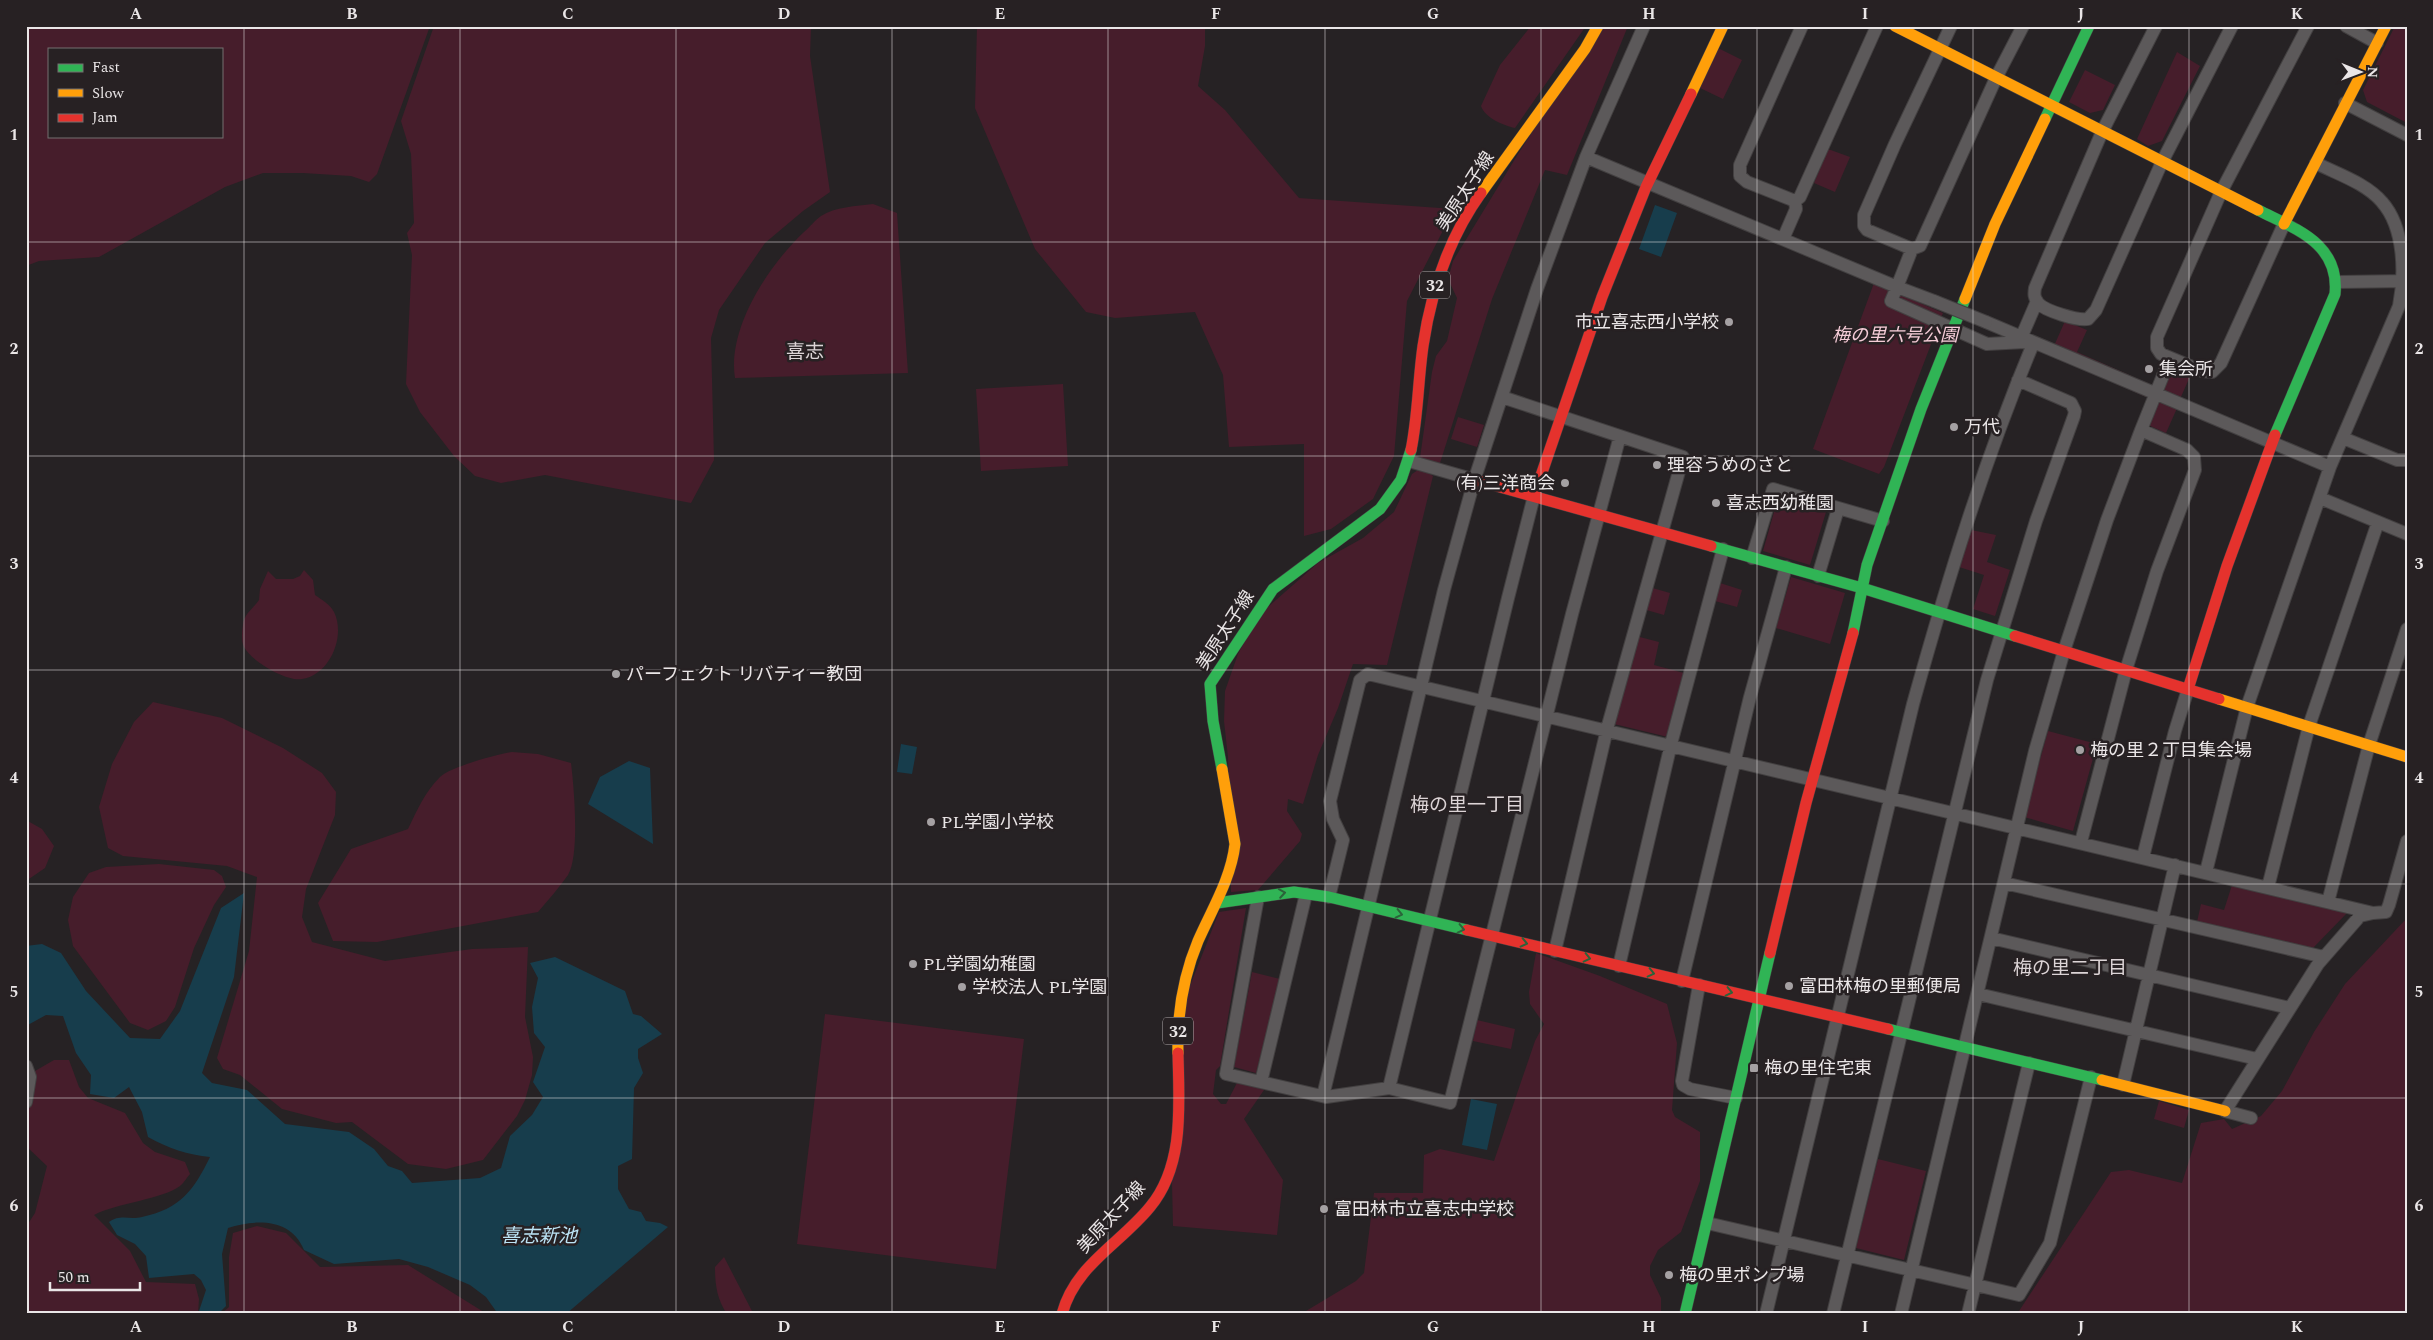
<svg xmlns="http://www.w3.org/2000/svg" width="2433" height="1340" font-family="Spectral,'Noto Sans JP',serif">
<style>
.green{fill:#461d2b;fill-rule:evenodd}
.water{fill:#173d4c}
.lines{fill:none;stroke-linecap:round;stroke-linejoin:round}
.street-casing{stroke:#434041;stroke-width:14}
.fast-casing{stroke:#434041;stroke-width:12}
.slow-casing{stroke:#434041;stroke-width:12}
.jam-casing{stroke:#434041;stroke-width:12}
.street{stroke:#5c595a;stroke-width:12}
.fast{stroke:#30b455;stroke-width:11}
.slow{stroke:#ff9f0a;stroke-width:11}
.jam{stroke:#e5322d;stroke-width:11}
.street-bridge-casing{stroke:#434041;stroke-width:14;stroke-linecap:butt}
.street-bridge{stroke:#5c595a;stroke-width:12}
.oneway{stroke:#2b633a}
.grid{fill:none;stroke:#eae6e7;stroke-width:1;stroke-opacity:0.55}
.poi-dot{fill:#a5a1a3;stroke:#272123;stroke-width:2}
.labels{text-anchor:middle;stroke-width:5;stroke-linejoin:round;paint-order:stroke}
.shield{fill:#272123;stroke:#b0abac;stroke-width:1}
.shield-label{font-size:16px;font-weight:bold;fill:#eae6e7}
.street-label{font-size:18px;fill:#eae6e7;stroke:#272123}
.poi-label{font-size:18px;fill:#eae6e7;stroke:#272123;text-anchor:start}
.park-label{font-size:18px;font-style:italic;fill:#f5ccd7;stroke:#272123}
.neighbourhood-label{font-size:19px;fill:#dcd4d6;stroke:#272123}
.water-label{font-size:19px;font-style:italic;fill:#bbe3f5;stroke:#272123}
.neatline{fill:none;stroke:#eae6e7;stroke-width:2}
.grid-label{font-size:16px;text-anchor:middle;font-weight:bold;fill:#eae6e7}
</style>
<rect width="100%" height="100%" fill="#262224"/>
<!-- green -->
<path class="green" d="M26,26H430L377,174L369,182L351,176L303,173H263L225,187L99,257L39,261L26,266ZM49,49H221V136H49Z
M434,26H811L810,56L830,192L803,211L765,243L719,310L711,338L714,460L691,503L545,475L501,483L475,476L454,456L420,412L406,384L412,255L407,233L414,223L411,154L401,121Z
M977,26H1205V46L1198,86L1225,110L1299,198L1454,209L1407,301L1394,456L1373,499L1331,529L1304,536V444L1229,447L1223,375L1195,312L1115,318L1086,312L1035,249L975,108Z
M1531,26H1586L1515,128C1503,125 1485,118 1481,106L1500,65Z
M1601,26H1628L1567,175L1545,170L1492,299L1440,463L1420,458L1432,372L1436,356L1447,341L1457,298L1448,279L1453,261L1518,154Z
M2395,26H2407V123L2367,102L2363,90Z
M1718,48L1742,60L1723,99L1700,88Z
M2177,52L2200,66L2162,141L2148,146L2137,139Z
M2085,70L2115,85L2103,110L2090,113L2069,102Z
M1828,149L1850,157L1835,192L1814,183Z
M873,204L897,213L908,373L735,378C727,328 769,265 804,232C810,227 815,220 821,216C835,207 856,206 873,204Z
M1874,283L1943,313L1884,467L1879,474L1813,449Z
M2065,321L2087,330L2077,352L2152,385L2146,397L2050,355Z
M2172,363L2192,372L2180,399L2161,390Z
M1063,384L1068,466L981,471L976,389Z
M2159,398L2178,406L2166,433L2148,425Z
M1458,417L1484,425L1477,447L1451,439Z
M1421,468L1433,476L1387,665L1353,664L1338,708L1318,755L1303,804L1288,799L1287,811L1302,834L1300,841L1258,890L1231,892L1228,757L1224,721L1225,691L1238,654L1260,614L1318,563L1363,538L1394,512L1412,474Z
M1778,498L1826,512L1810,565L1763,551Z
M1971,530L1996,535L1987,562L2010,570L1995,616L1973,609L1984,575L1959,567Z
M304,570L313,580L315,595C322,600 330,604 334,612C346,636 330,675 302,679C287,682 251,661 244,647C241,641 242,631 243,625C244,613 253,609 259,600L260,589L268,571L276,579H293L300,576Z
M1791,577L1845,593L1830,644L1776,628Z
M1720,583L1742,590L1737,607L1715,601Z
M1649,587L1670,593L1664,615L1643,609Z
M1636,636L1659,642L1654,665L1684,673L1668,737L1614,724Z
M153,702L222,718L283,748L322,773L336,792L335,815L306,889L302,917L312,942L385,961L472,949L528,947L525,1017L533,1057L532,1075L525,1100L517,1116L483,1160L446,1169L408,1164L352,1122L336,1123L282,1109L240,1075L223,1069L217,1058L249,951L257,877L227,866L123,856L108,848L99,807L112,764L134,722Z
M2048,731L2097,744L2073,831L2024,817Z
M512,752L538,754L571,763C574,787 580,855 568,875C559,888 548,900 538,912L377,942L333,941L318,903L351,849L408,829C417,810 425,792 440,777C450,767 498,754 512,752Z
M26,820L42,829L54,846L45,868L26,881Z
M159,864L214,870L222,876L226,887L214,905L194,948L175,1007L166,1021L148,1030L130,1023L73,946L68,920L73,897L89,873L106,867Z
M2232,885L2347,913L2313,948L2197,922L2201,904L2224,910Z
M1246,908L1220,1066L1216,1070L1213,1094L1221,1104H1226L1238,1081L1264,1090L1244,1119L1283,1180L1277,1235L1173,1226L1172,1183L1186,996L1219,912Z
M2407,918V1314H2017L2111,1172L2129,1170L2182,1183L2201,1123L2224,1119L2232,1129L2261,1116L2282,1091L2314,1032L2345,984Z
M1536,953L1600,976L1667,1004L1677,1043L1672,1110L1675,1117L1700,1132V1181L1681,1232L1658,1250L1650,1266V1275L1661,1298V1314H1301L1356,1281L1364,1273L1374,1193H1423L1424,1155L1440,1149L1494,1161L1535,1041L1544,1024L1530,1004L1529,992Z
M1252,972L1280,979L1256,1073L1234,1067Z
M825,1014L1024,1039L996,1269L797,1244Z
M1477,1020L1515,1029L1511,1049L1473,1041Z
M54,1060H69L79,1087L88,1098L125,1113L143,1143L155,1152L185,1162L190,1174C187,1177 184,1183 180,1186C163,1199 117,1203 94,1215L130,1251L146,1282L195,1284L199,1299L198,1314H26V1227L35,1213L47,1166L27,1147L26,1118L35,1071Z
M2159,1101L2189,1110L2184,1128L2154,1119Z
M1878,1159L1926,1171L1904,1260L1856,1248Z
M257,1226L286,1233L320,1267L408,1265L487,1314H221L229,1307V1257L233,1233Z
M724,1257L753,1313V1314H727C717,1299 715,1285 715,1267Z"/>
<!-- water -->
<path class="water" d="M1655,205L1677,213L1661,257L1639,249Z
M901,744L917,747L912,774L897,772Z
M629,761L650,768L653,844L588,804L600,777Z
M244,893L234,977L202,1073L212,1083L247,1090L285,1124L349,1132L374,1149L388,1166L402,1171L412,1183L480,1178L501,1168L510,1136L532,1115L543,1097L533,1082L545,1047L534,1033L532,1007L538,978L530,963L555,957L625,991L633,1014L641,1016L662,1034L638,1049V1058L643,1073L634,1088L632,1159L618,1166V1189L629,1209L641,1212L646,1221L660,1223L668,1227L566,1314H498L486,1297L470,1285L428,1267L399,1259L334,1264L304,1250C291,1218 256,1219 228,1228L222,1254L226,1306L218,1314H198L206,1290L201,1280L194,1274L149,1278L146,1256L135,1244L117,1235L109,1222C120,1214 129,1220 142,1217C180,1209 194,1190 210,1157C188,1155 168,1148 148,1137L142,1112L129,1087L114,1098L90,1094L91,1075L76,1053L63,1016L46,1015L26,1026V946L42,944L61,953L86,991L130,1038L160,1039L180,1011L221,908Z
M1471,1099L1497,1104L1487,1150L1462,1145Z"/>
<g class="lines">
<!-- street casing -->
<g class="street-casing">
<path id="street" d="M1951,26L1895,144L1864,215V226L1867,230L1912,249L1920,246L1996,78L2023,26
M2156,26L2102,132L2035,288C2034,294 2034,298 2038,303C2045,311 2078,321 2088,319L2096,310L2162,162L2232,26
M2346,26L2377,43
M2345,103L2407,135
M1586,157L1897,287L1912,249
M1795,201L1747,182L1740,176V165L1802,26
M2284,224L2221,363L2212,372L2202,371L2161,354L2157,348V337L2221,192L2308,26
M1783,239L1796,209L1795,201L1800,197L1877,26
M2337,282L2407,281
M1934,301L1897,287L1891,301L1987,344L2025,342
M1986,322L2330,467
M2021,338L2037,301
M1502,397L1683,457L1607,729L1555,951
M2141,430L2170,358
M2343,438L2397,460H2407
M1409,461L1475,480
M2320,498L2407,534
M1752,558L1773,489L1883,521
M1818,576L1838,509
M2143,857L2175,731L2188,689
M2206,872L2247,707L2330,467L2399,306C2405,275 2405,228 2382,202C2366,183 2337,174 2316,163
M2004,883L2324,957
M2268,887L2309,726L2378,522
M1258,897L1226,1074L1326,1097L1389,1088L1450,1103L1572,614L1620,436
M1329,897L1343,840L1333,819L1330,801L1360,680L1368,674L2373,913L2386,912L2389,905L2407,841
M2328,902L2369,745L2407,629
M1991,938L2289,1008
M1619,966L1671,744L1723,549
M1682,981L1750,697L1786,567
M1699,985L1682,1081L1683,1085L1690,1089L1736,1098
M1978,994L2257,1059
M26,1066L30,1077L26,1102
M1261,1082L1306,894
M2123,1085L2175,865
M1389,1088L1508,598L1534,496
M1323,1096L1444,590L1474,481L1537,289L1586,157L1644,26
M2251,1118L2225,1111L2318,964L2360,916L2373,913
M1707,1223L2019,1295L2050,1243L2091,1077
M1766,1314L1913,704C1947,582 1984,461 2033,344
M1833,1314L1987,680L2036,521L2074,416L2075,411L2071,403L2018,380
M1901,1314L2035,751L2064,651L2107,520L2141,430L2187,450L2194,457L2195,470L2157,571L2126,670L2081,842
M1968,1314L2029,1063"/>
</g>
<!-- fast casing -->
<g class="fast-casing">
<path id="fast" d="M2045,119L2089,26
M2258,210C2295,229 2340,243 2335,294L2275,435
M1711,546L1862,588L2015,636
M1853,633L1867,565L1921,409L1965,299
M1222,769L1213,721L1210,684L1273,589L1380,509L1401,480L1411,450
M1217,903L1294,892L1329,897L1467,930
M1888,1029L2102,1080
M1685,1314L1770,953"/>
</g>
<!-- slow casing -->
<g class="slow-casing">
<path id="slow" d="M1895,26L2258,210
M1691,94L1723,26
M1481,193L1585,49L1598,26
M2284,224L2386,26
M1965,299L1995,224L2045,119
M2219,699L2407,757
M1178,1053C1177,1014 1183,977 1198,941C1212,909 1231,879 1235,844L1222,769
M2102,1080L2225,1111"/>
</g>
<!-- jam casing -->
<g class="jam-casing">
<path id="jam" d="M1411,450C1418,416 1418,381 1423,346C1431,292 1448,239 1481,193
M1475,480L1711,546
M1534,496L1602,297L1646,187L1691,94
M2015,636L2219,699
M2188,689L2227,566L2275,435
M1467,930L1888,1029
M1770,953L1806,803L1853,633
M1062,1314C1075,1265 1120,1244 1150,1207C1185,1165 1179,1104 1178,1053"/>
</g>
<!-- street -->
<use href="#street" class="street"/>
<!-- fast -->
<use href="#fast" class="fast"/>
<!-- slow -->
<use href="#slow" class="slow"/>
<!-- jam -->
<use href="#jam" class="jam"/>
<!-- street-bridge casing -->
<g class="street-bridge-casing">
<path id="street-bridge" d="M1934,301L1986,322"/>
</g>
<!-- street-bridge -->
<use href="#street-bridge" class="street-bridge"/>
</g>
<!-- one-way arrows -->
<defs><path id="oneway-chevron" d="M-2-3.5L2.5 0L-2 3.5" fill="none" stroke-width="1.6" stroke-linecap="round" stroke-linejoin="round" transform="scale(1.25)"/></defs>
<g class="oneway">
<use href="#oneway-chevron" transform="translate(1282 893) rotate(-9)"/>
<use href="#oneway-chevron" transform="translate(1399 914) rotate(13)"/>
<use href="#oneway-chevron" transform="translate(1461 929) rotate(13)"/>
<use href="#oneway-chevron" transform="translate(1524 943) rotate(13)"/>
<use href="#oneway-chevron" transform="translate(1587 958) rotate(13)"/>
<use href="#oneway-chevron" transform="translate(1651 973) rotate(13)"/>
<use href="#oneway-chevron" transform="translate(1729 992) rotate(13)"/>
</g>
<!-- grid -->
<path class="grid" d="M244,26V1314M460,26V1314M676,26V1314M892,26V1314M1108,26V1314M1325,26V1314M1541,26V1314M1757,26V1314M1973,26V1314M2189,26V1314M26,242H2407M26,456H2407M26,670H2407M26,884H2407M26,1098H2407"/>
<!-- markers -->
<g class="poi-dot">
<circle cx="1729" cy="322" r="5"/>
<circle cx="2149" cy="369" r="5"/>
<circle cx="1954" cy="427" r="5"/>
<circle cx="1657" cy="465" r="5"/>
<circle cx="1565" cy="483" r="5"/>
<circle cx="1716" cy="503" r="5"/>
<circle cx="616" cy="674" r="5"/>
<circle cx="2080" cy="750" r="5"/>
<circle cx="931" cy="822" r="5"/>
<circle cx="913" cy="964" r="5"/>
<circle cx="1789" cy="986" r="5"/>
<circle cx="962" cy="987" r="5"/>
<rect x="1749" y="1063" width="10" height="10" rx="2.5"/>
<circle cx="1324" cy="1209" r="5"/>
<circle cx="1669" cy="1275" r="5"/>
</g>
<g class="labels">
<!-- shield labels -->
<g class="shield">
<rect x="1420" y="271.5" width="30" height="27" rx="4"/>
<rect x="1163" y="1017.5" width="30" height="27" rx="4"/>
</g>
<g class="shield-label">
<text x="1435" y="291">32</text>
<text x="1178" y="1037">32</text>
</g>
<!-- street labels -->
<g class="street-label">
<text transform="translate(1465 191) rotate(-57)" y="6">美原太子線</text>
<text transform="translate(1225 630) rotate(-57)" y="6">美原太子線</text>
<text transform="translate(1111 1217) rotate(-47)" y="6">美原太子線</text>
</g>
<!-- poi labels -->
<g class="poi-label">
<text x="1719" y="328" text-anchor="end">市立喜志西小学校</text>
<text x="2159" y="375">集会所</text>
<text x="1964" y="433">万代</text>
<text x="1667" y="471">理容うめのさと</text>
<text x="1555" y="489" text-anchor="end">(有)三洋商会</text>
<text x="1726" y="509">喜志西幼稚園</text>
<text x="626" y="680">パーフェクト リバティー教団</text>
<text x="2090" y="756">梅の里２丁目集会場</text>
<text x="941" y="828">PL学園小学校</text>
<text x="923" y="970">PL学園幼稚園</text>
<text x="1799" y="992">富田林梅の里郵便局</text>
<text x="972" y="993">学校法人 PL学園</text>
<text x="1764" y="1074">梅の里住宅東</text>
<text x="1334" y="1215">富田林市立喜志中学校</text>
<text x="1679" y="1281">梅の里ポンプ場</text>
</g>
<!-- park labels -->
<g class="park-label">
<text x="1895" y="341">梅の里六号公園</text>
</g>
<!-- neighbourhood labels -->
<g class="neighbourhood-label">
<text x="805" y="358">喜志</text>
<text x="1467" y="811">梅の里一丁目</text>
<text x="2070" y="974">梅の里二丁目</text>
</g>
<!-- water labels -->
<g class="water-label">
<text x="539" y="1242">喜志新池</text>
</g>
</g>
<!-- border -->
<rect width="2433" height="1340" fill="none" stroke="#272123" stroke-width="55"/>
<!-- legend -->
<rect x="48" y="48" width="175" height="90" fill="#272123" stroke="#757071"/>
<rect x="58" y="64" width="25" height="8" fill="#30b455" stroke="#757071"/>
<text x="92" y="72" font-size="15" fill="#eae6e7">Fast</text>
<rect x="58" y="89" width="25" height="8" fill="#ff9f0a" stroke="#757071"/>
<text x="92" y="98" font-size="15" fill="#eae6e7">Slow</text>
<rect x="58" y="114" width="25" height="8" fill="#e5322d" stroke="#757071"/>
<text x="92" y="122" font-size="15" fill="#eae6e7">Jam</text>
<!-- north arrow -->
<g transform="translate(2360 72) rotate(91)" stroke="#272123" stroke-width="4" paint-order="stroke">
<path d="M0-4L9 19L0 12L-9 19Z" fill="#eae6e7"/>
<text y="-8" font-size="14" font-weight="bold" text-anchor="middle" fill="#eae6e7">N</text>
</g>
<!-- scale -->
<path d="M50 1282v8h90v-8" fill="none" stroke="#eae6e7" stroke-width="2.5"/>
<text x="58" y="1282" font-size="15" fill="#eae6e7" stroke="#272123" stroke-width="4" paint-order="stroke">50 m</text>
<rect x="28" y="28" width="2378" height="1284" class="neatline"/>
<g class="grid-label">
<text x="136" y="19">A</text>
<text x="352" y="19">B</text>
<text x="568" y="19">C</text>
<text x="784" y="19">D</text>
<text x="1000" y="19">E</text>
<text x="1216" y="19">F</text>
<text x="1433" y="19">G</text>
<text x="1649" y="19">H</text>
<text x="1865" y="19">I</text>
<text x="2081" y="19">J</text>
<text x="2297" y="19">K</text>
<text x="14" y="140">1</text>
<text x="2419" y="140">1</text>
<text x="14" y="354">2</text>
<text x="2419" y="354">2</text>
<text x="14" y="569">3</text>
<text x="2419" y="569">3</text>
<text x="14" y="783">4</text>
<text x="2419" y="783">4</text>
<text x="14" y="997">5</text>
<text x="2419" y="997">5</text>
<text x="14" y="1211">6</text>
<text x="2419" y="1211">6</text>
<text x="136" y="1332">A</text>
<text x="352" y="1332">B</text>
<text x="568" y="1332">C</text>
<text x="784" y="1332">D</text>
<text x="1000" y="1332">E</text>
<text x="1216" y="1332">F</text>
<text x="1433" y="1332">G</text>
<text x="1649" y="1332">H</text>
<text x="1865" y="1332">I</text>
<text x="2081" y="1332">J</text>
<text x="2297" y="1332">K</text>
</g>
</svg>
